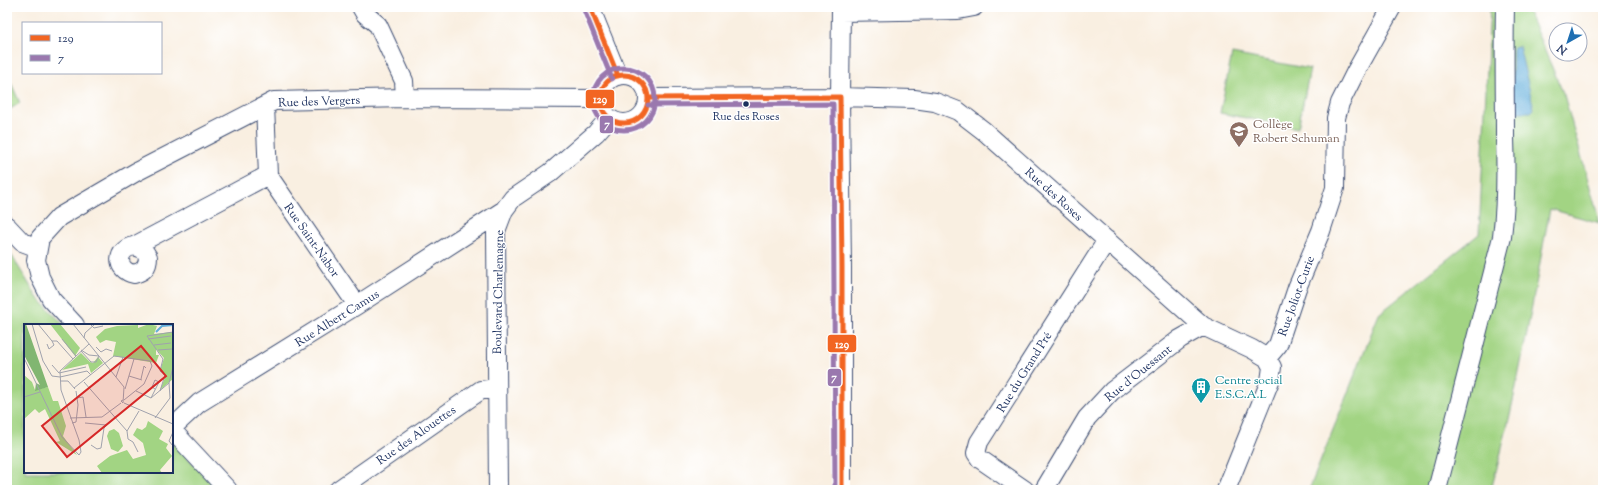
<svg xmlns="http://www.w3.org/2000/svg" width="1610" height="497" font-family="'Sorts Mill Goudy',serif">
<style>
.green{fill:#a2d483;stroke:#5e8270}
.water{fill:#62aedb;stroke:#3e6e9c}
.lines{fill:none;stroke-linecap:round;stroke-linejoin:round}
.minor-casing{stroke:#3c4c72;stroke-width:20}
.minor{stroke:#fff;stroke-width:18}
.bus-1-casing{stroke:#fff;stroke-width:8}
.bus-2-casing{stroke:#fff;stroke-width:8}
.bus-1{stroke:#f26522;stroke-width:5}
.bus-2{stroke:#9a78ae;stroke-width:5}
.bus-dot{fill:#1b2f5e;stroke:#fff;stroke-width:1.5}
.labels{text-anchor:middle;stroke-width:3;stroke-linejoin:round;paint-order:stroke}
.bus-label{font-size:11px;fill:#1b2f5e;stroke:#fff}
.street-label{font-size:12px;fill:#1b2f5e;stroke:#fff}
.education-label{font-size:12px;fill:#785e54;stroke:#fff;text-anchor:start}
.culture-label{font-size:12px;fill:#0d838f;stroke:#fff;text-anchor:start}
.inset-river{fill:none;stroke:#62aedb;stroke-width:2}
.inset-road{fill:none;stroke:#a0a2ad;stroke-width:1}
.view{fill:#d62828;fill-opacity:0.15;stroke:#d62828;stroke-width:2}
.inset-edge{fill:none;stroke:#1b2f5e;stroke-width:2}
.line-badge{stroke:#fff;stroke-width:1.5}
.badge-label{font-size:11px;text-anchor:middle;font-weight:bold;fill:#fff}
</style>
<rect width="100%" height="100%" fill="#fff"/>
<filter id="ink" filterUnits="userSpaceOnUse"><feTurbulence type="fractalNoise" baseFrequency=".025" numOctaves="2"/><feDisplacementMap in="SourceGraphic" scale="8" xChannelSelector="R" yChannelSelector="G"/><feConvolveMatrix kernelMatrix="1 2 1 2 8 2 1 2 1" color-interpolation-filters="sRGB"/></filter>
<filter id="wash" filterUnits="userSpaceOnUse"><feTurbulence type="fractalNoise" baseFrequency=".012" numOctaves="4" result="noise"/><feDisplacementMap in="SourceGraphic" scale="16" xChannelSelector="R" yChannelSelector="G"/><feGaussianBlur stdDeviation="0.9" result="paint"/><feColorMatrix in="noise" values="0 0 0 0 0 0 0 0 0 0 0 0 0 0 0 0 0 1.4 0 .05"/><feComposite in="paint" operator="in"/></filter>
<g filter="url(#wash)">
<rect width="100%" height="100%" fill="#f9efe1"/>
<!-- green -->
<path class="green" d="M1490,7H1526L1564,95L1600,223L1550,209C1532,303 1517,398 1491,490H1309L1379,314L1479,234Z
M1232,54L1310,69L1298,128L1220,113Z
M7,74L20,103L7,111Z
M7,248L37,297L64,325H25V472H172V441L218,490H7Z"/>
<!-- water -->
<path class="water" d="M1519,46L1534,109L1531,112H1516L1512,111L1513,47Z"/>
</g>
<g filter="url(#ink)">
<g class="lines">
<!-- minor casing -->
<g class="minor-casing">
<path id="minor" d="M361,7L365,14L378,25L404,81L405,98
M590,7L618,76
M841,7L840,97L842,267V490
M841,12L958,10L974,7
M600 99a24 24 0 1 1 48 0a24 24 0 1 1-48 0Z
M648,98L840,97L914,99L935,102L958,111L984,131L1203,326L1252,349L1267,358
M265,106L268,175L357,305
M7,226L22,242L38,248
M134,246L143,249L148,257C148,267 143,272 134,274C115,270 116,249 134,246L268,175
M75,325L51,299L40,277L36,260L40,238L59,217L136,172L274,101L405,98L599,99
M172,428L199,403L357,305L504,210
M172,430L228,490
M338,490L481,390L497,388
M498,490L496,231L504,210L513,198L550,173L596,133L609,118
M1025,490L980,459L976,453L979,442L1107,240
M1044,490L1087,418L1112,391L1180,339L1203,326
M1226,490L1270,381L1272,367L1267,358L1278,345L1297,288L1321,231L1335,188L1336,118L1340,103L1355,73L1392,7
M1437,490L1502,237C1506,204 1506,170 1505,136C1505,93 1504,50 1505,7"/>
</g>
<!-- minor -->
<use href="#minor" class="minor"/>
<!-- bus-1 casing -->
<g class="bus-1-casing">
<path id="bus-1" d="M590,7L618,76
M600 99a24 24 0 1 1 48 0a24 24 0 1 1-48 0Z
M648,98L840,97L842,267V490"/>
</g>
<!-- bus-2 casing -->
<g class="bus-2-casing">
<path id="bus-2" d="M584,10L612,79
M593 99a31 31 0 1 1 62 0a31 31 0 1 1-62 0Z
M648,105L833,104L835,490"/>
</g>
<!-- bus-1 -->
<use href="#bus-1" class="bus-1"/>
<!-- bus-2 -->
<use href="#bus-2" class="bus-2"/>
</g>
</g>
<!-- icons -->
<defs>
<g id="school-pin" transform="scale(1)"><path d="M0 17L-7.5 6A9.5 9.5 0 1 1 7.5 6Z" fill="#8d6e63" stroke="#fff"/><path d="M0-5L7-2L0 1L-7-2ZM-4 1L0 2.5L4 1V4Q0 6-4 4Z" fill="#fff"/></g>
<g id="building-pin" transform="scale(1)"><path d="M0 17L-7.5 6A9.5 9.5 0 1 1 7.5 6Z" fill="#0f9aa8" stroke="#fff"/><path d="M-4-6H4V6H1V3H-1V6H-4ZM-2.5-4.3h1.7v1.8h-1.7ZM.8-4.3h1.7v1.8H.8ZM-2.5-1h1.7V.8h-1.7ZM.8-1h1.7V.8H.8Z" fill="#fff"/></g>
</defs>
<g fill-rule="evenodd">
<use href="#school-pin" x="1239" y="131"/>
<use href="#building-pin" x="1201" y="387"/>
</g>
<!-- markers -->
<circle class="bus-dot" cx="746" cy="104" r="3.5"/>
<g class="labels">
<!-- bus labels -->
<g class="bus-label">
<text x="746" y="120">Rue des Roses</text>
</g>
<!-- street labels -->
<g class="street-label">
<text transform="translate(319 101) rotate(-2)" y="4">Rue des Vergers</text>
<text transform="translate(1054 194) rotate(42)" y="4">Rue des Roses</text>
<text transform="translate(312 240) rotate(55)" y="4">Rue Saint-Nabor</text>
<text transform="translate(498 292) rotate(-89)" y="4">Boulevard Charlemagne</text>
<text transform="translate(1296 296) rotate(-70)" y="4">Rue Joliot-Curie</text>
<text transform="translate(337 318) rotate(-32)" y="4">Rue Albert Camus</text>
<text transform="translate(1024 372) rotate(-58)" y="4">Rue du Grand Pré</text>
<text transform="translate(1138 373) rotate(-39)" y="4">Rue d'Ouessant</text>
<text transform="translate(416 435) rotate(-35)" y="4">Rue des Alouettes</text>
</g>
<!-- education labels -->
<g class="education-label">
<text x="1253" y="128">Collège<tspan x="1253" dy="14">Robert Schuman</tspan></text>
</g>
<!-- culture labels -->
<g class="culture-label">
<text x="1215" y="384">Centre social<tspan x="1215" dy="14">E.S.C.A.L</tspan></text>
</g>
</g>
<!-- overview -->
<g transform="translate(24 324)">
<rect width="149" height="149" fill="#f9efe1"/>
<path d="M26,0H36L56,24L51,32ZM125,0L133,2L130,10L148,8L149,3V55L136,66L142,51L136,47L140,34L132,25V31H135L132,39L89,32L92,18L82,16L76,19L72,13L81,5L93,2L114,1V4ZM57,29L66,38L69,39L74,33L79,39L67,49L64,40L38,46ZM0,51L8,58L11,66L24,63L29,77H34L42,102L39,112L53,131L32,118L36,117L21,85L15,89L11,85L0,95ZM124,97L139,107L135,115L144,120L142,124L148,132L136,146L138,149H78L73,142L86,132L103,126L109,135L122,131L119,119L109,111L113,104L118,106L122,103ZM90,105L95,109L99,122L94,128L87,125L83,112L85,107Z" fill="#a2d483"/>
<path d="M0,0H2L24,63L11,67L12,59L16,61L0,31Z" fill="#81b671"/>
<path class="inset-river" d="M132,8L138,2L149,1"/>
<path class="inset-road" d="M8,0L19,37L28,52L36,53L63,47L67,51M14,0L28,17H33L49,35M49,0L100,63L99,79L97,77L99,76M66,0L70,4L79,2M60,14L61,9L71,0M38,15L52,32M124,15L147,12M23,20L25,25L30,21L28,17M130,21L147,19M72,23L77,28L82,25L88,27M57,26L65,31L75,32M134,26L148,25M57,27L67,38H72L75,32M0,34L38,113L55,131L57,128L55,116L37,66L36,47L65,20M28,41L35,49L62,43M105,52L118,56M92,53L99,33M117,55L120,42L122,44M37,57H44L51,65M60,58L103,107L104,115L109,118L114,128M50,64L90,32L126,37L128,42L120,60L100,76M101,65L110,35M112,67L127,74L135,58L131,56L128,63L131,65M136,67L141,51L136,47L139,35L123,12L149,8M0,73L16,68M53,74L59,73L62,93M127,74L145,59M100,79L149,100M46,94L78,93L97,79M131,94L146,74L145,59L149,43M48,99L52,98L54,81L52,67M61,99L82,101M103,107L115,87M149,108L145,117L149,122M67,121L73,125L77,124L80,104L90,94"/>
<path class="view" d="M117,22L142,52L43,133L18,102Z"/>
<rect width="149" height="149" class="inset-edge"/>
</g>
<g class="line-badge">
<rect x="585" y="89" width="30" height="20" rx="4" fill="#f26522"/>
<rect x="599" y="115" width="15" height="19" rx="4" fill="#9a78ae"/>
<rect x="827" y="334" width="30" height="19" rx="4" fill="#f26522"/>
<rect x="827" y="368" width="15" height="19" rx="4" fill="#9a78ae"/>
</g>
<g class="badge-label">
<text x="600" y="103">129</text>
<text x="607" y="128">7</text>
<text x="842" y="348">129</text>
<text x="834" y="381">7</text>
</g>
<!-- margin -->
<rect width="1610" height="497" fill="none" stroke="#fff" stroke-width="24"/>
<!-- legend -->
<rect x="22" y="22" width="140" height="52" fill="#ffffff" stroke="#a4acbf"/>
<rect x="30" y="35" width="20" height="6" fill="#f26522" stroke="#a4acbf"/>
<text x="58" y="42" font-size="12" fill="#1b2f5e">129</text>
<rect x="30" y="55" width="20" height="6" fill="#9a78ae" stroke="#a4acbf"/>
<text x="58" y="62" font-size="12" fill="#1b2f5e">7</text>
<!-- north arrow -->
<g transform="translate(1568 42) rotate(219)"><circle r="19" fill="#ffffff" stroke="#a4acbf"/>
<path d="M0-3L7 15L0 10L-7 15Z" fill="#1f6fb2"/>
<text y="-6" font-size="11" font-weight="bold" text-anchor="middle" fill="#1b2f5e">N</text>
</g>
</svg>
